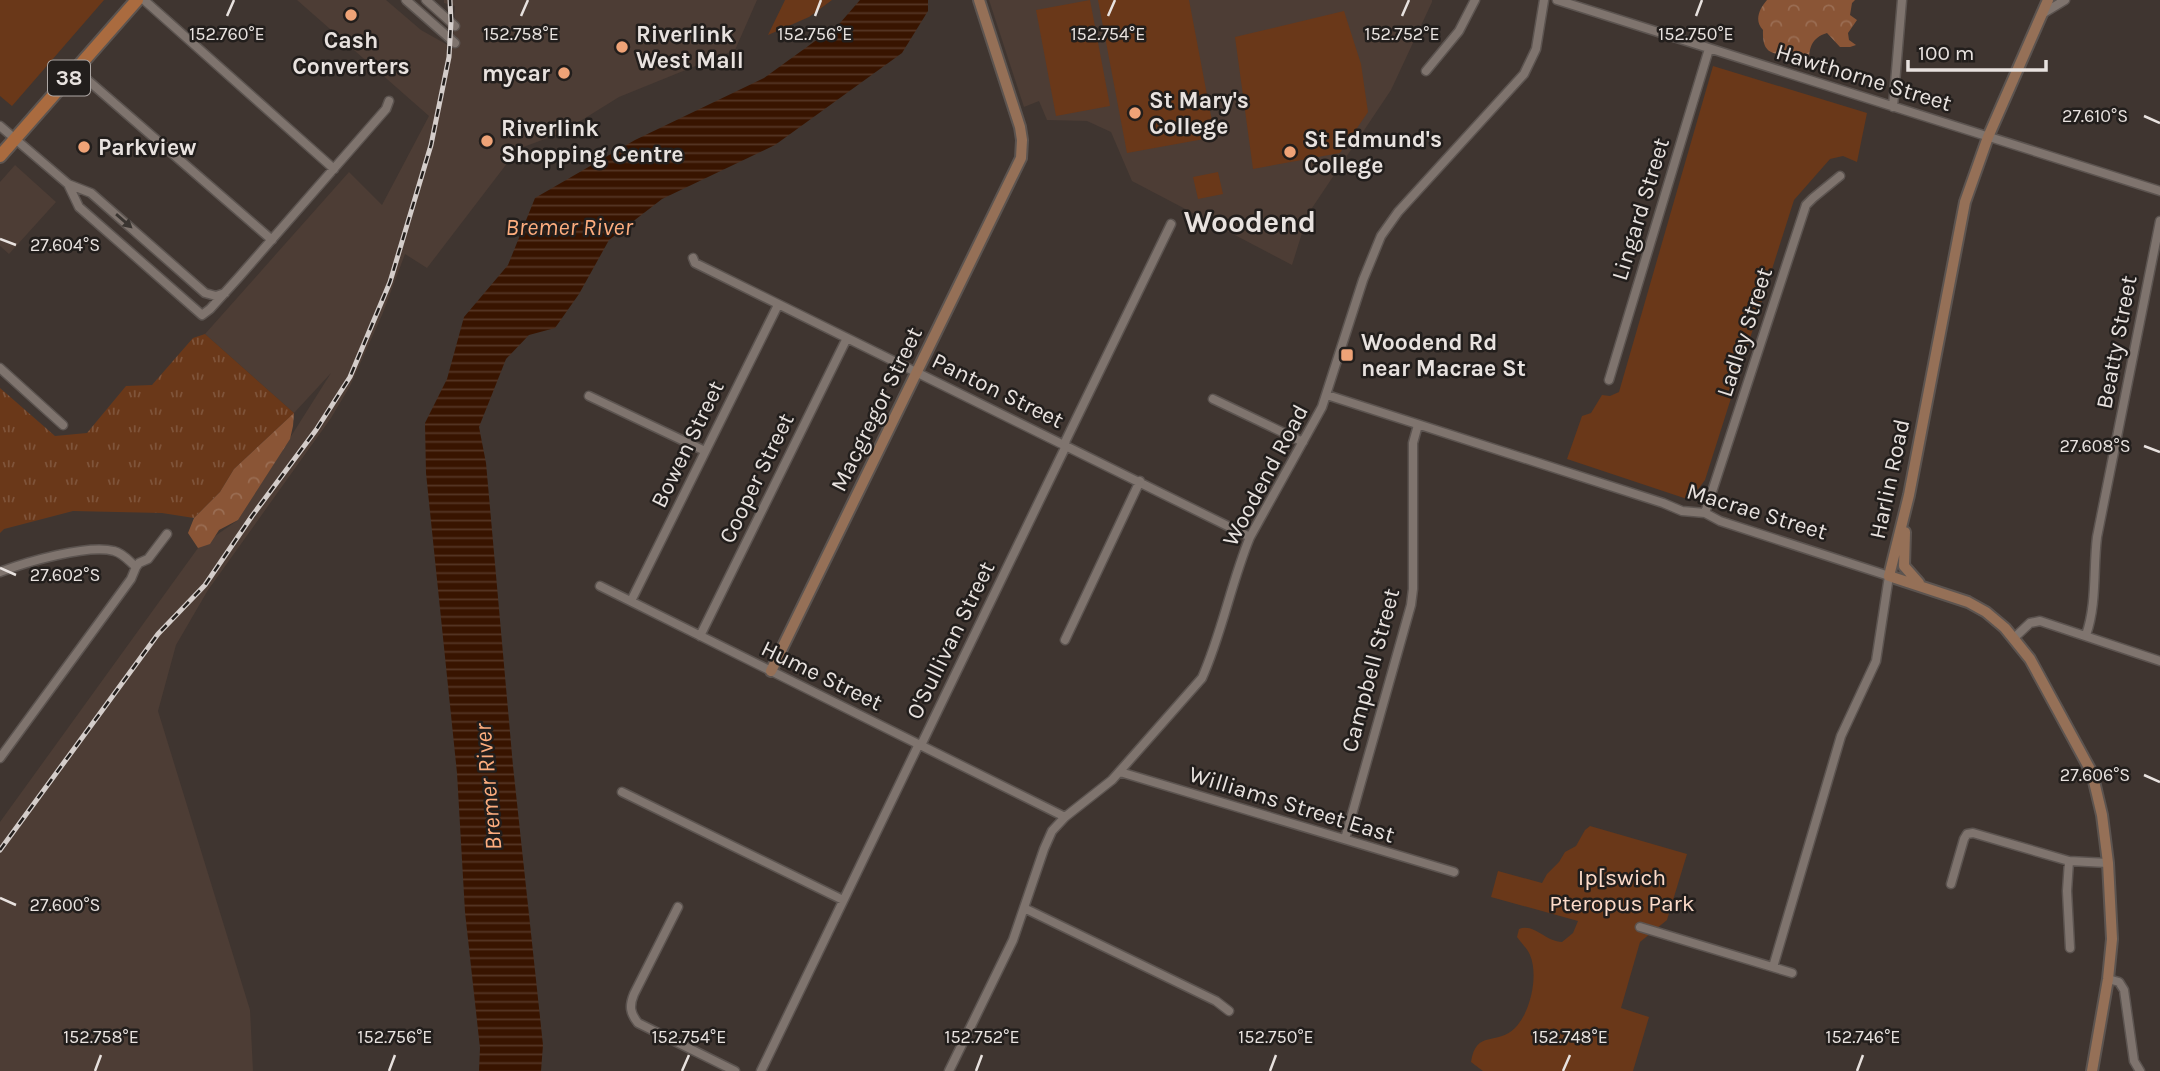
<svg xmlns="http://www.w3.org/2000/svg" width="2160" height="1071" font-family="Karla,sans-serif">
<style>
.built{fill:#4d3d35}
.grass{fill:url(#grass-tufts)}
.forest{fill:url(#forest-crowns)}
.green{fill:#6a3819}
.water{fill:url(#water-rules)}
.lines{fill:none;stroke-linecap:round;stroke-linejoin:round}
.street-casing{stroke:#5c5450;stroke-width:11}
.secondary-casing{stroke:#5c5450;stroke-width:14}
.primary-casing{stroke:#5c5450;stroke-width:16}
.street{stroke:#7f746e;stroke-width:8}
.secondary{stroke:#957057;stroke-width:10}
.primary{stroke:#aa6b3f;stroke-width:12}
.rail-casing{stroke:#d4cdca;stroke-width:5}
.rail{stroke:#221e1c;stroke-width:2.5;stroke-dasharray:8;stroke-linecap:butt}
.oneway{fill:#393430}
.ticks{fill:none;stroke:#e8e2df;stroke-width:2.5}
.poi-dot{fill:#efa377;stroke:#221e1c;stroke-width:2.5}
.labels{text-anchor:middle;stroke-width:5;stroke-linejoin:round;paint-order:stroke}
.shield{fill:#221e1c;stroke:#ada7a4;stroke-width:2}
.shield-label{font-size:21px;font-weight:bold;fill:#e8e2df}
.poi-label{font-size:23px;font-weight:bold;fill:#e8e2df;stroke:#221e1c;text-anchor:start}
.street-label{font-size:23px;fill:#e8e2df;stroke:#221e1c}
.park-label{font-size:23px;fill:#fddbc9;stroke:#221e1c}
.water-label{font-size:24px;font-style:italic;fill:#fead7e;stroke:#221e1c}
.district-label{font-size:30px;font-weight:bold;fill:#e8e2df;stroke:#221e1c}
.ticks-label{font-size:18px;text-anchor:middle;fill:#e8e2df;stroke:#221e1c;stroke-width:5;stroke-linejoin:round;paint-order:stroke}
</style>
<defs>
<pattern id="grass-tufts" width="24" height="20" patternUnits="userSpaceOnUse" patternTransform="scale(1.75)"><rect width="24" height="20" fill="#6a3819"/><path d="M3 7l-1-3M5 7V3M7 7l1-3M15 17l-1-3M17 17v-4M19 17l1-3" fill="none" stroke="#7f543a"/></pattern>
<pattern id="forest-crowns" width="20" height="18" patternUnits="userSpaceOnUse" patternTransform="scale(1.75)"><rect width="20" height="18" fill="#8a5536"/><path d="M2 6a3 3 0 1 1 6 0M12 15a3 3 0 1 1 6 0" fill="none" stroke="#9a6d53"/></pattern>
<pattern id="water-rules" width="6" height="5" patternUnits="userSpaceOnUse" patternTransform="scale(1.75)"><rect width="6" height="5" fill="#381400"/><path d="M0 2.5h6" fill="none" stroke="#553625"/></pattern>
</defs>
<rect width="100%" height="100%" fill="#3f3530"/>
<!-- built -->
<path class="built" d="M297,0H386L421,30L453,48L455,6L444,3V0H757L735,50L619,97L561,133L518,149L427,268L405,254L382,315L350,386L331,418L208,590L176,645L158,711L250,1010L253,1071H0V822L198,548L238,520L331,373L294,413L205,334L349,172L382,205L429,116Z
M989,0H1432V2L1391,90L1308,214L1292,265L1132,181L1111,132L1087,121L1047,120L1039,101L1024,107Z
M15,165L56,202L9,254L0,246V182Z"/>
<!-- grass -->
<path class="grass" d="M205,334L294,413L234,469L220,492L194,518L162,513L73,511L4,529L0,533V388L55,436L87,433L126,386L152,385L193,338Z"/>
<!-- forest -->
<path class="forest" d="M1767,0H1855L1852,3L1850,15L1857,20L1848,33L1849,40L1856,45L1850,47H1840L1827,33C1811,38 1809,48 1809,63C1803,62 1798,59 1792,58C1773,52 1762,56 1763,30C1754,21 1759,9 1767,0Z
M294,413L293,426L290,439L238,520L219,530L210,544L198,548L188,533L194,518L220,492L234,469Z"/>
<!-- green -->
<path class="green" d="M0,0H104L12,106L0,96Z
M785,0H832L809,17L768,35Z
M1090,0L1110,106L1056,116L1036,10Z
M1098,0H1189L1215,137L1127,153Z
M1344,11L1361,64L1368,112L1340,153L1253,169L1235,37Z
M1713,66L1867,113L1857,162L1843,156L1830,159L1794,200L1705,480L1690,500L1567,459L1582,416L1591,413L1602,395L1610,396L1619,392Z
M1218,172L1223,194L1198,199L1193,177Z
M1590,826L1687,854L1667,920L1640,942L1621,1008L1649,1017L1633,1071H1483L1471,1062C1476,1029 1497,1046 1515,1028C1530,1013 1539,976 1530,955C1528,949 1521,943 1517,937L1519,929C1534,923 1546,942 1562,942L1573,933L1578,921L1491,897L1498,871L1542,883L1547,874L1559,862L1565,852L1576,846L1585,830Z"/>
<!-- water -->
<path class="water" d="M860,0H928V11L902,53L775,145L662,199L609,240L579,294L555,328L529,335L506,359L479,427L486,463L513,766L543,1045L541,1071H479L480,1048L465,912L457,773L426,473L425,423L447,379L464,317L508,265L535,198L635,140L764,78L840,23Z"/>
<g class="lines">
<!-- street casing -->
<g class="street-casing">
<path id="street" d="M144,0L334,169
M406,0L455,43
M426,0L455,26
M1557,0L2160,191
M2042,14L2065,0
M76,70L272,240
M1426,71L1459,31L1475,0
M1893,107L1902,0
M0,126L68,184L91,193L205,293L216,296L225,293
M68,184L79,207L202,315L210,309L239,277L386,109L389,101
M693,258L695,263L1250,537
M0,368L63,425
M1609,380L1709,49
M1327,395L1663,503L1682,511L1705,513L1720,521L1889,576L1876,661L1841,736L1773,967
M589,396L705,451
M1213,399L1303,442
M1705,513L1806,205L1813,198L1840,176
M136,567L139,563L148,559L167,534
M0,572C26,562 88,544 114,551C123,553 130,562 136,567L131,579L0,758
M600,586L1065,817
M631,601L778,305
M2086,635C2097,604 2093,569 2097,537L2160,221
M700,636L847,338
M2014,638L2030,623L2040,621L2160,661
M1065,640L1140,481
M1120,772L1454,872
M622,792L843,900
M1345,839L1411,605L1413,589V443L1418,425
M2069,861L2067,891L2070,948
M1951,884L1964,839L1967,834L1973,833L2069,861L2108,863
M678,907L634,994C629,1006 630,1013 638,1023L735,1071
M1024,908L1216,1001L1229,1011
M1640,927L1792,973
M2108,979L2119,982L2124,990L2134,1061L2140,1071
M761,1071C813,964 864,856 917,748L923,741L1064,450L1066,440L1171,224
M949,1071L1013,940L1044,849L1052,831L1065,817L1112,780L1202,678C1222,633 1231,583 1250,537L1322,407L1363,280L1381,236L1398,212L1524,74L1536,49L1544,0"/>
</g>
<!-- secondary casing -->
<g class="secondary-casing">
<path id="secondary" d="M2048,0L1988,137L1965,202L1909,495L1889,576L1968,602L1986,612L2005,628L2030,659L2092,773L2102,815L2108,863L2112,939L2108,979L2092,1071
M1905,532L1904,566L1919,583
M771,671L1021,158L1022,140L1020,127L979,0"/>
</g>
<!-- primary casing -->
<g class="primary-casing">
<path id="primary" d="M0,156L137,0"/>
</g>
<!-- street -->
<use href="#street" class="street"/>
<!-- secondary -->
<use href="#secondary" class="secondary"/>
<!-- primary -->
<use href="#primary" class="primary"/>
<!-- rail casing -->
<g class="rail-casing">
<path id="rail" d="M0,850L158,634L205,585L252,516L316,430L350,377L390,282L431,145L449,57L451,22L450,0"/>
</g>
<!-- rail -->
<use href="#rail" class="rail"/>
</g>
<!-- one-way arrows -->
<defs><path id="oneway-solid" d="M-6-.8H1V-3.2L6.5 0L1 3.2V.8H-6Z" transform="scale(1.75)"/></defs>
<use class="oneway" href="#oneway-solid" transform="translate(124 221) rotate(41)"/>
<!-- ticks -->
<path class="ticks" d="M227,16L234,0M521,16L528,0M815,16L821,0M1108,16L1115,0M1402,16L1409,0M1696,16L1702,0M2144,116L2160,123M0,239L16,245M2144,446L2160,452M0,568L16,575M2144,775L2160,782M0,898L16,905M95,1071L101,1055M389,1071L395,1055M682,1071L689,1055M976,1071L982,1055M1270,1071L1276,1055M1563,1071L1570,1055M1857,1071L1863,1055"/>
<!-- markers -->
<g class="poi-dot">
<circle cx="351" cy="15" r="7"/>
<circle cx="622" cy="47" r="7"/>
<circle cx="564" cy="73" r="7"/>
<circle cx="1135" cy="113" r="7"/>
<circle cx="487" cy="141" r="7"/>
<circle cx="84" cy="147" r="7"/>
<circle cx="1290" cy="152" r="7"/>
<rect x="1340" y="348" width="14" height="14" rx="3.5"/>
</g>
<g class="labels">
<!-- shield labels -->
<rect class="shield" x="48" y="60.5" width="42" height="35" rx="5"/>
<g class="shield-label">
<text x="69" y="85">38</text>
</g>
<!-- poi labels -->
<g class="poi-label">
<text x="636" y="42">Riverlink<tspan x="636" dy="26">West Mall</tspan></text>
<text x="351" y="48" text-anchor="middle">Cash<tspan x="351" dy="26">Converters</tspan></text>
<text x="550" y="81" text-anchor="end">mycar</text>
<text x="1149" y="108">St Mary's<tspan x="1149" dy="26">College</tspan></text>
<text x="501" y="136">Riverlink<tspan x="501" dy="26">Shopping Centre</tspan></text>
<text x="1304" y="147">St Edmund's<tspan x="1304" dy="26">College</tspan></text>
<text x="98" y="155">Parkview</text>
<text x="1361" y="350">Woodend Rd<tspan x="1361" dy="26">near Macrae St</tspan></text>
</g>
<!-- street labels -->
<g class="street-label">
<text transform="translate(1864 77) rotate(17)" y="8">Hawthorne Street</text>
<text transform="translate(1640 209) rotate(-73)" y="8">Lingard Street</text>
<text transform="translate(1744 332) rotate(-72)" y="8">Ladley Street</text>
<text transform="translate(2116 342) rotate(-79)" y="8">Beatty Street</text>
<text transform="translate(998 390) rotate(26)" y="8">Panton Street</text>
<text transform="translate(876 409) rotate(-64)" y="8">Macgregor Street</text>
<text transform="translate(687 444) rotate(-64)" y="8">Bowen Street</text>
<text transform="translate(1265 475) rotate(-62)" y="8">Woodend Road</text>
<text transform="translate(756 478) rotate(-64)" y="8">Cooper Street</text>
<text transform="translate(1889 479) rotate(-78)" y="8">Harlin Road</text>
<text transform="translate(1757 511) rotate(17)" y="8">Macrae Street</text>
<text transform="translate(950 640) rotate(-64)" y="8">O'Sullivan Street</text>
<text transform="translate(1370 670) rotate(-75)" y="8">Campbell Street</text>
<text transform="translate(822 675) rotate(26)" y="8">Hume Street</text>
<text transform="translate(1292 804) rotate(17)" y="8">Williams Street East</text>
</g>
<!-- park labels -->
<g class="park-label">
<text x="1622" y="885">Ip[swich<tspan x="1622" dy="26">Pteropus Park</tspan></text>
</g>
<!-- water labels -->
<g class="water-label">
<text x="569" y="235">Bremer River</text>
<text transform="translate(488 787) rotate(-95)" y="8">Bremer River</text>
</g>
<!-- district labels -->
<g class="district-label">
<text x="1250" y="232">Woodend</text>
</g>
</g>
<g class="ticks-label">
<text x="227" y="40">152.760°E</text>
<text x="521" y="40">152.758°E</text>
<text x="815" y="40">152.756°E</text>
<text x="1108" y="40">152.754°E</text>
<text x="1402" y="40">152.752°E</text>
<text x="1696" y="40">152.750°E</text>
<text x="2095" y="122">27.610°S</text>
<text x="65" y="251">27.604°S</text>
<text x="2095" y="452">27.608°S</text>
<text x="65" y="581">27.602°S</text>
<text x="2095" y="781">27.606°S</text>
<text x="65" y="911">27.600°S</text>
<text x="101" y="1043">152.758°E</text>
<text x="395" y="1043">152.756°E</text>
<text x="689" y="1043">152.754°E</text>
<text x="982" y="1043">152.752°E</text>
<text x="1276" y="1043">152.750°E</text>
<text x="1570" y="1043">152.748°E</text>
<text x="1863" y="1043">152.746°E</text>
</g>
<!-- scale -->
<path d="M1908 60v10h138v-10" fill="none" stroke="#e8e2df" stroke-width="3.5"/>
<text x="1918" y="60" font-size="21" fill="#e8e2df" stroke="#221e1c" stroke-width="5" paint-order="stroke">100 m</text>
</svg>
